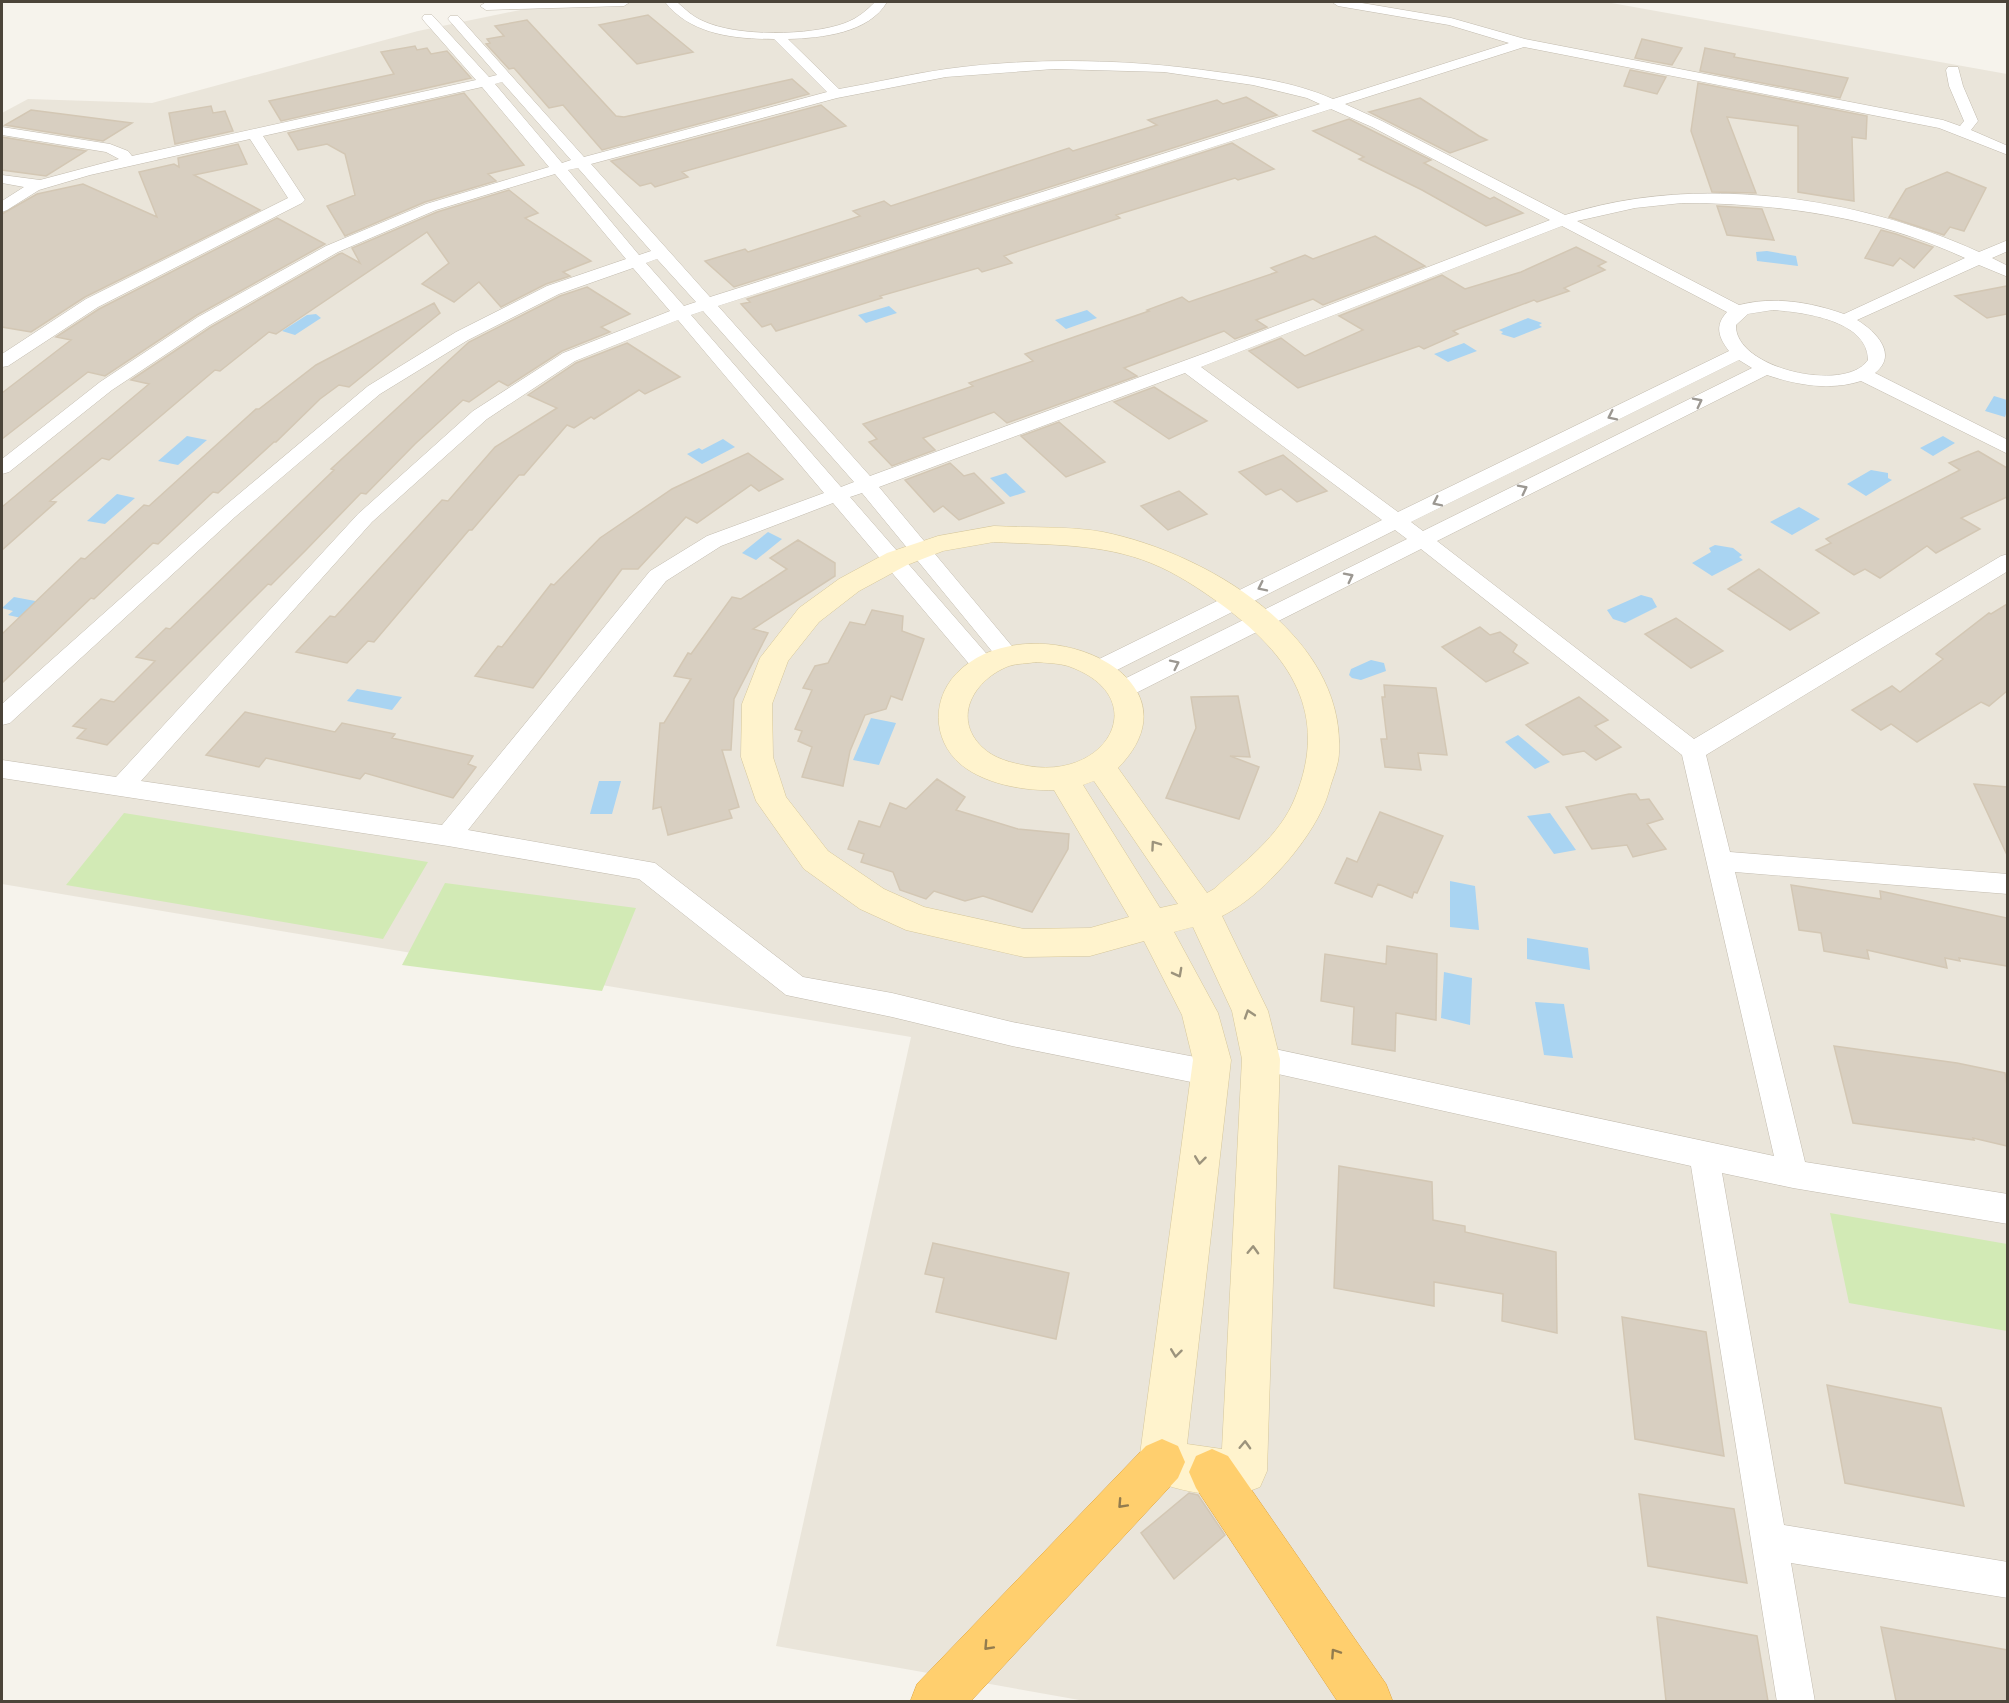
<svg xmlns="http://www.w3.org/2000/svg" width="2009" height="1703" font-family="Lato,sans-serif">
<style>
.residential{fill:#eae5da}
.green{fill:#d2eab5}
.water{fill:#a9d4f2}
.building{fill:#d8cfc1;stroke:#d3c7b4;stroke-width:1.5}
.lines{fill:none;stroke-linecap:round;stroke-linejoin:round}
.street-casing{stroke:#c2bbae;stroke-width:1}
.secondary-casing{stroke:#d6c79b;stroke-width:1}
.highway-casing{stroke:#e0a43c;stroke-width:1}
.street{fill:#fff;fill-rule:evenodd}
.secondary{fill:#fff3cd;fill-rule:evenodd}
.highway{fill:#ffcf6e;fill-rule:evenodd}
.oneway{stroke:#9c9892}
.oneway2{stroke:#9c937c}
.oneway3{stroke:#937c4e}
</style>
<rect width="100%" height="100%" fill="#f6f3ec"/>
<!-- residential -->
<path class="residential" d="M559,2H1606L2007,74V1701H1085L776,1646L911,1037L2,884V113L28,99L152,103L418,31Z"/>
<!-- green -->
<path class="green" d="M124,813L428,862L383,939L66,885Z
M445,883L636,908L602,991L402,965Z
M1830,1213L2007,1244V1331L1849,1303Z"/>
<!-- water -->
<path class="water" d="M1767,251L1796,256L1798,266L1757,261L1756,252Z
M889,306L897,313L866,323L858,315Z
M1087,310L1097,318L1066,329L1055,320Z
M316,314L321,318L295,335L282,331L307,315Z
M1528,318L1542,323L1539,325L1542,327L1514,338L1501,334L1503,332L1499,330Z
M1464,343L1477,351L1448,362L1434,354Z
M1994,396L2007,400V411L2005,417L1985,411Z
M187,436L207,440L178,465L158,461Z
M1943,436L1955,443L1933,456L1920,448Z
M723,439L735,447L702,464L687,454L699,448L702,450Z
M1871,470L1888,473V478L1892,480L1866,496L1847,484Z
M1006,473L1026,492L1010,497L990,478Z
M117,494L135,498L105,524L87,521Z
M1799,507L1820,519L1792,535L1770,522Z
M768,532L782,539L756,560L742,553Z
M1715,545L1733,548L1742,555L1739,557L1743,560L1712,576L1692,563L1711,552L1709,548Z
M1641,595L1652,598L1657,607L1625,623L1613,619L1607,610Z
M14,597L46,603L21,618L8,615L13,611L2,608Z
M1371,660L1384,663L1386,671L1361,680L1352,678L1349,675L1351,669Z
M357,689L402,697L392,710L347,701Z
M871,718L896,723L879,765L853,760Z
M1518,735L1550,762L1535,769L1505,742Z
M599,781H621L612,814H590Z
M1550,813L1576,850L1554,854L1527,816Z
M1450,881L1475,886L1479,930L1450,927Z
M1527,938L1588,948L1590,970L1527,959Z
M1444,972L1472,978L1470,1025L1441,1018Z
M1535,1002L1564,1004L1573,1058L1544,1055Z"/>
<!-- building -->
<path class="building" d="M648,15L693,52L637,64L599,25Z
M527,20L616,116L624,117L792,79L809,94L602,150L563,105L549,108L514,68L509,69L486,44L490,43L487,39L504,36L495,26Z
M1642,39L1682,48L1672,65L1635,58Z
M415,46L417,50L427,48L431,54L447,51L471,78L281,121L269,101L394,74L381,52Z
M1705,48L1735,54L1734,57L1848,78L1840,98L1700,71Z
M1630,70L1666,77L1657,94L1624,86Z
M1698,83L1867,116L1866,139L1852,137L1854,201L1798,192V126L1727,117L1756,193L1712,192L1691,131Z
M464,93L524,165L488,174L496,181L425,202L345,236L327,206L355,195L345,154L327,144L298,150L288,133Z
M1246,97L1277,115L734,287L705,261L745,249L748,252L860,216L853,211L884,201L891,206L1069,148L1073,151L1157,125L1148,120L1217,100L1223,104Z
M1420,98L1479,136L1487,140L1450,153L1369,112Z
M821,105L846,126L682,172L688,177L655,187L651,183L640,186L611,161Z
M211,106L213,113L225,111L233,131L175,144L169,113Z
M31,110L132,123L103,141L5,125Z
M1349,119L1431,160L1424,163L1490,199L1494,197L1523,213L1486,226L1422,190L1359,159L1364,157L1313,131Z
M2,137L86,151L46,176L2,170Z
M1232,143L1274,169L1238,180L1235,178L1116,215L1120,218L1004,256L1012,263L982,272L978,268L880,296L882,298L776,331L771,324L762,327L741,304L750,302L747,299Z
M238,144L247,164L194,175L260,210L85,297L31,332L2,327V214L37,194L83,184L157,217L139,172L174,164L179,167L178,158Z
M1947,172L1986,188L1964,231L1950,227L1944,235L1889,217L1906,189Z
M509,190L538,213L525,218L591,261L563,272L570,276L546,284L501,307L479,282L454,302L422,284L449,263L427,232L276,334L269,332L220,371L215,370L109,460L102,458L50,501L56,502L2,550V507L149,384L131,380L211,327L339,254L342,253L360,263L352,248L437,212Z
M1717,206L1762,209L1774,240L1727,235Z
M277,218L325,244L197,315L105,376L88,372L2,439V393L71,340L56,337L99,309Z
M1881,230L1896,234L1933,247L1914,268L1900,258L1893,266L1865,258Z
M1375,236L1425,266L1323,305L1313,299L1256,320L1267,327L1235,339L1224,331L1124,368L1137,376L1007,423L994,412L923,438L935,450L892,466L869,442L877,439L863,424L973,386L969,383L1033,361L1025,354L1149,311L1147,310L1182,297L1189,302L1277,272L1271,268L1305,255L1313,259Z
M1576,247L1606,262L1598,266L1605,270L1564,288L1569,291L1537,302L1534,300L1453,331L1458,334L1424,349L1419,346L1298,388L1249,351L1281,338L1305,356L1363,330L1339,316L1442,275L1465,289L1521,272Z
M2007,286V314L1987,318L1955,296Z
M587,287L630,314L601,327L610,332L562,351L508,386L499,381L469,402L463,400L415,444L366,494L361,493L306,550L271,585L268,584L107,745L77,738L86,729L73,726L101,699L114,702L155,661L136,657L166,628L170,629L334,470L331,469L469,342L560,296Z
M434,303L440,313L349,387L339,385L320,399L276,442H274L218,493L213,492L158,544L153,543L94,599L91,598L2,683V634L81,558L85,559L144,505L149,506L256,409H259L316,365Z
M627,343L680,377L645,394L639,390L594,419L591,417L574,428L567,425L524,475H519L472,530H469L374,642L368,641L347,663L296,652L330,616L335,617L442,500L448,501L495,447L557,408L528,395L576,363Z
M1154,387L1207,421L1169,439L1114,402Z
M1059,422L1105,462L1066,477L1021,436Z
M1978,451L2007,468V497L1961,518L1980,529L1936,553L1927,546L1880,578L1865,569L1854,575L1816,550L1831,543L1826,539L1960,470L1949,463Z
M748,453L783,479L759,491L751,485L697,523L686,517L638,569H622L533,688L475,676L498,646L502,647L551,584L554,585L600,538L672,489Z
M1283,455L1327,491L1297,502L1281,489L1266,495L1239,472Z
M950,463L964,476L974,473L1004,503L959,520L943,506L934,512L905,480Z
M1179,491L1207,514L1168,530L1141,506Z
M798,540L835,563V576L753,629L768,633L734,699L731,750H722L739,807L729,810L732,818L668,835L661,807L653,809L660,723H664L691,679L674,676L688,653L691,654L732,597L741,599L787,569L770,558Z
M1759,569L1819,613L1790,630L1728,589Z
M2007,604V691L1989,706L1981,702L1917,742L1891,724L1881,730L1852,710L1892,686L1900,692L1943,659L1936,654L1989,613L1991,614Z
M872,610L903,616L902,631L924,639L902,700L891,696L886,709L865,715L850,751L843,786L802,777L812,747L798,741L802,731L795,729L812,690L803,688L815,666L828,663L850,622L865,625Z
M1676,618L1723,651L1691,668L1645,634Z
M1480,627L1490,635L1500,632L1517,645L1513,652L1528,663L1486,682L1442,647Z
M1384,685L1436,688L1447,755L1418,753L1421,770L1385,767L1381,739H1387L1382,697H1385Z
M1238,696L1250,757L1230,756L1259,767L1239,819L1166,798L1196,728L1191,697Z
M1579,697L1608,720L1595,726L1621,747L1596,760L1584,751L1563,755L1526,725Z
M245,712L335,732L342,723L395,734L392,738L473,756L468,764L476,767L453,798L365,773L360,779L266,758L259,767L206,755Z
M937,779L965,797L956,810L1018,829L1069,834L1068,849L1032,912L983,896L965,901L934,891L926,899L900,890L893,872L861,862L864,854L848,849L859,821L880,827L890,803L906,809Z
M1974,784L2007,787V855Z
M1629,794H1636L1640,800L1649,799L1663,819L1647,824L1666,849L1633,857L1627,845L1592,849L1566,807Z
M1380,812L1443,836L1417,893L1414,892L1412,898L1378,884L1372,897L1335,883L1347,858L1357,862Z
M1791,885L1881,899L1880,891L2007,918V966L1959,958L1960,961L1945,958L1947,968L1867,950L1869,959L1824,951L1821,933L1799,930Z
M1387,946L1437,954L1436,1020L1396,1013L1395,1051L1352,1044L1354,1007L1321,1001L1325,954L1386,964Z
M1834,1046L1957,1063L2005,1073L2007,1086V1146L1973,1138L1974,1140L1853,1123Z
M1339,1166L1432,1182L1433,1220L1465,1226V1232L1556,1252L1557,1333L1502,1321L1503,1294L1434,1282V1306L1334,1288Z
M933,1243L1069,1273L1056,1339L936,1312L944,1278L925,1274Z
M1622,1317L1706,1332L1724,1456L1635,1439Z
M1827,1385L1941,1408L1964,1506L1845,1483Z
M1189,1493L1198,1495L1225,1535L1174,1579L1141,1533Z
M1639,1494L1734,1509L1747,1583L1648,1566Z
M1657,1617L1757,1636L1768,1701H1666Z
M1881,1627L2007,1650V1701H1896Z"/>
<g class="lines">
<!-- street casing -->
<g class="street-casing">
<path id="street" d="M513,2H630L624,6L486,10L480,6L486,2Z
M665,2H677C685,9 693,17 703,21C737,37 810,36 845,23C858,18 866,11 875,2H887C869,33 822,38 788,39L839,89C875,83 910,74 946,69C1036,57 1129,59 1218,72C1257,77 1297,83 1333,99L1509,43L1449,25L1338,6L1332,2H1356L1451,18L1525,39L1943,120L1960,126L1964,121L1949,86L1946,70L1948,67H1958L1963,86L1978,121L1971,130L2008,146V155L1939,128L1524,47L1345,104L1382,121L1565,215C1695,173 1856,196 1979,252L2008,240V251L1992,258L2008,266V277L1979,265L1857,320C1877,332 1898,355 1875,373L2008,440V454L1861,381C1830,391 1797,385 1767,375L1437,541L1694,739L2001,556L2008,554V571L1706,755L1730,852L2008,874V894L1735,872L1805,1162L2008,1194V1224L1793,1188L1722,1173L1784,1525L2008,1562V1598L1791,1563L1815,1702H1777L1691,1166L1251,1068L1247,1059L1251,1050L1261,1046L1774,1156L1682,755L1421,549L1130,696L1122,698L1114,696L1111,690L1114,684L1407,539L1395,530L1107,675L1099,677L1091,675L1088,669L1091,663L1382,520L1185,373L879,487L1016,651L1019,656L1016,661L1008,664L1000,661L862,493L850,497L992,660L995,666L992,672L984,674L976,672L833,503L721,546L666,581L468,830L655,863L803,977L892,993L1012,1022L1211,1060L1221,1064L1225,1073L1221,1082L1211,1086L1012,1046L892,1017L786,995L639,879L448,846L2,778V760L116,777L358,514L473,411L563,353L670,311L633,268L559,294L468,340L380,394L235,517L10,723L2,725V704L221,509L368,386L456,332L547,286L626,259L555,174L436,210L338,252L210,325L112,390L9,472L2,474V459L100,382L198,317L326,246L426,204L549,167L482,87L263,136L305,200L302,203L98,307L8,366L2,367V354L86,299L288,198L250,139L90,175L39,190L7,210L2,212V201L24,187L2,183V175L40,180L119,159L106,152L2,135V127L110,144L128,151L132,156L476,80L424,21L422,18L424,15H432L489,77L497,75L448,19L450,16H458L584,157L827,92L774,39C735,39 691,35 665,2ZM1054,69L1164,72L1253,85L1307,98L1320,104L710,297L591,164L837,98L946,77ZM502,82L571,160L562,163L495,84ZM1331,109L1372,127L1550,220L1208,352L870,476L718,306ZM578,168L651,251L639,255L568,170ZM1682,203C1779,203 1876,217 1965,258L1844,314C1810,302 1774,296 1739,305L1577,221L1635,208ZM1562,226L1727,312C1714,326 1719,338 1729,351L1398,512L1201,367ZM657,259L696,302L684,306L646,263ZM1773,310C1802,312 1868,320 1868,360C1845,394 1734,368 1736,325L1748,314ZM703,311L854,482L841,487L691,315ZM678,320L824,493L707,536L650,571L442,825L141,781L372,522L487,419L575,361ZM1739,360L1752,368L1423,531L1411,522Z"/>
</g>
<!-- secondary casing -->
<g class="secondary-casing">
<path id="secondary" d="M994,526C1028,528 1070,526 1103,532C1203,552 1345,633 1339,752C1339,765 1332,779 1329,791C1317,835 1262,897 1222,916L1268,1011L1280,1059L1267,1471L1260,1487C1225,1502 1181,1492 1146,1478L1139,1462L1193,1060L1182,1015L1144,941L1090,956L1024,957L906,930L860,909L804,869L756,801L741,757L742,704L760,658L799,608L839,579L887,553L938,536ZM994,542C1047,545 1102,543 1151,563C1176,573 1200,589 1222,605C1290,655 1330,713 1295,798C1280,836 1243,863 1214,889L1207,893L1118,768C1211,673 1026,600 956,674C929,703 934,747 967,769C991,785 1026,791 1054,790L1129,917L1090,928L1024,929L924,907L884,889L828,851L786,797L773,757L772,704L788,661L819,622L859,591L907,565L943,551ZM1036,662C1046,663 1058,663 1068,666C1154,696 1109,780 1028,766C1012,763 994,759 982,747C951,717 975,679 1009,666C1018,663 1027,664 1036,662ZM1094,781L1178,904L1160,908L1083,785ZM1193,927L1232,1011L1242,1059L1222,1449L1187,1444L1231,1060L1218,1013L1174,932Z"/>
</g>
<!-- highway casing -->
<g class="highway-casing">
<path id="highway" d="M1162,1439L1178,1446L1185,1462L1178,1478L970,1702H910L917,1684L1146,1446Z
M1212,1449L1228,1456L1386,1684L1393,1702H1338L1196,1488L1189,1472L1196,1456Z"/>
</g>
<!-- street -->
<use href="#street" class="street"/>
<!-- secondary -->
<use href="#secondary" class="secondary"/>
<!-- highway -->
<use href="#highway" class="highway"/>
</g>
<!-- one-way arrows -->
<defs><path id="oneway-chevron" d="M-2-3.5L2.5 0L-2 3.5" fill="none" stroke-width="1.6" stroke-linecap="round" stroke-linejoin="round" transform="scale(1.5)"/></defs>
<g class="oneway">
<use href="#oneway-chevron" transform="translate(1698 402) rotate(-27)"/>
<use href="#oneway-chevron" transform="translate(1612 416) rotate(154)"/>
<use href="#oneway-chevron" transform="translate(1523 489) rotate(-27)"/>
<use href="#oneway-chevron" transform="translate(1437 502) rotate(154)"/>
<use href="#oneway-chevron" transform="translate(1349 577) rotate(-27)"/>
<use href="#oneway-chevron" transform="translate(1262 587) rotate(154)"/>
<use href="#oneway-chevron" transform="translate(1175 664) rotate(-26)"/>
</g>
<g class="oneway2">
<use href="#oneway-chevron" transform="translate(1155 845) rotate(-125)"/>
<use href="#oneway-chevron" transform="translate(1178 973) rotate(62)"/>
<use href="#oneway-chevron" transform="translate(1249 1014) rotate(-108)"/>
<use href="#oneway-chevron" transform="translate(1200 1160) rotate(97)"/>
<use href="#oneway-chevron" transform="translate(1253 1250) rotate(-88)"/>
<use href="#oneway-chevron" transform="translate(1176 1353) rotate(97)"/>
<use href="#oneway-chevron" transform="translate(1245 1445) rotate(-88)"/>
</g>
<g class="oneway3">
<use href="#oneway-chevron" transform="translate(1122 1504) rotate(133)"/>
<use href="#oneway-chevron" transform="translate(988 1646) rotate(133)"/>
<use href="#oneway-chevron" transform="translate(1335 1653) rotate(-124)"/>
</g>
<!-- border -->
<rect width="2009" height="1703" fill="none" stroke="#4b4439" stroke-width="6"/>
</svg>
